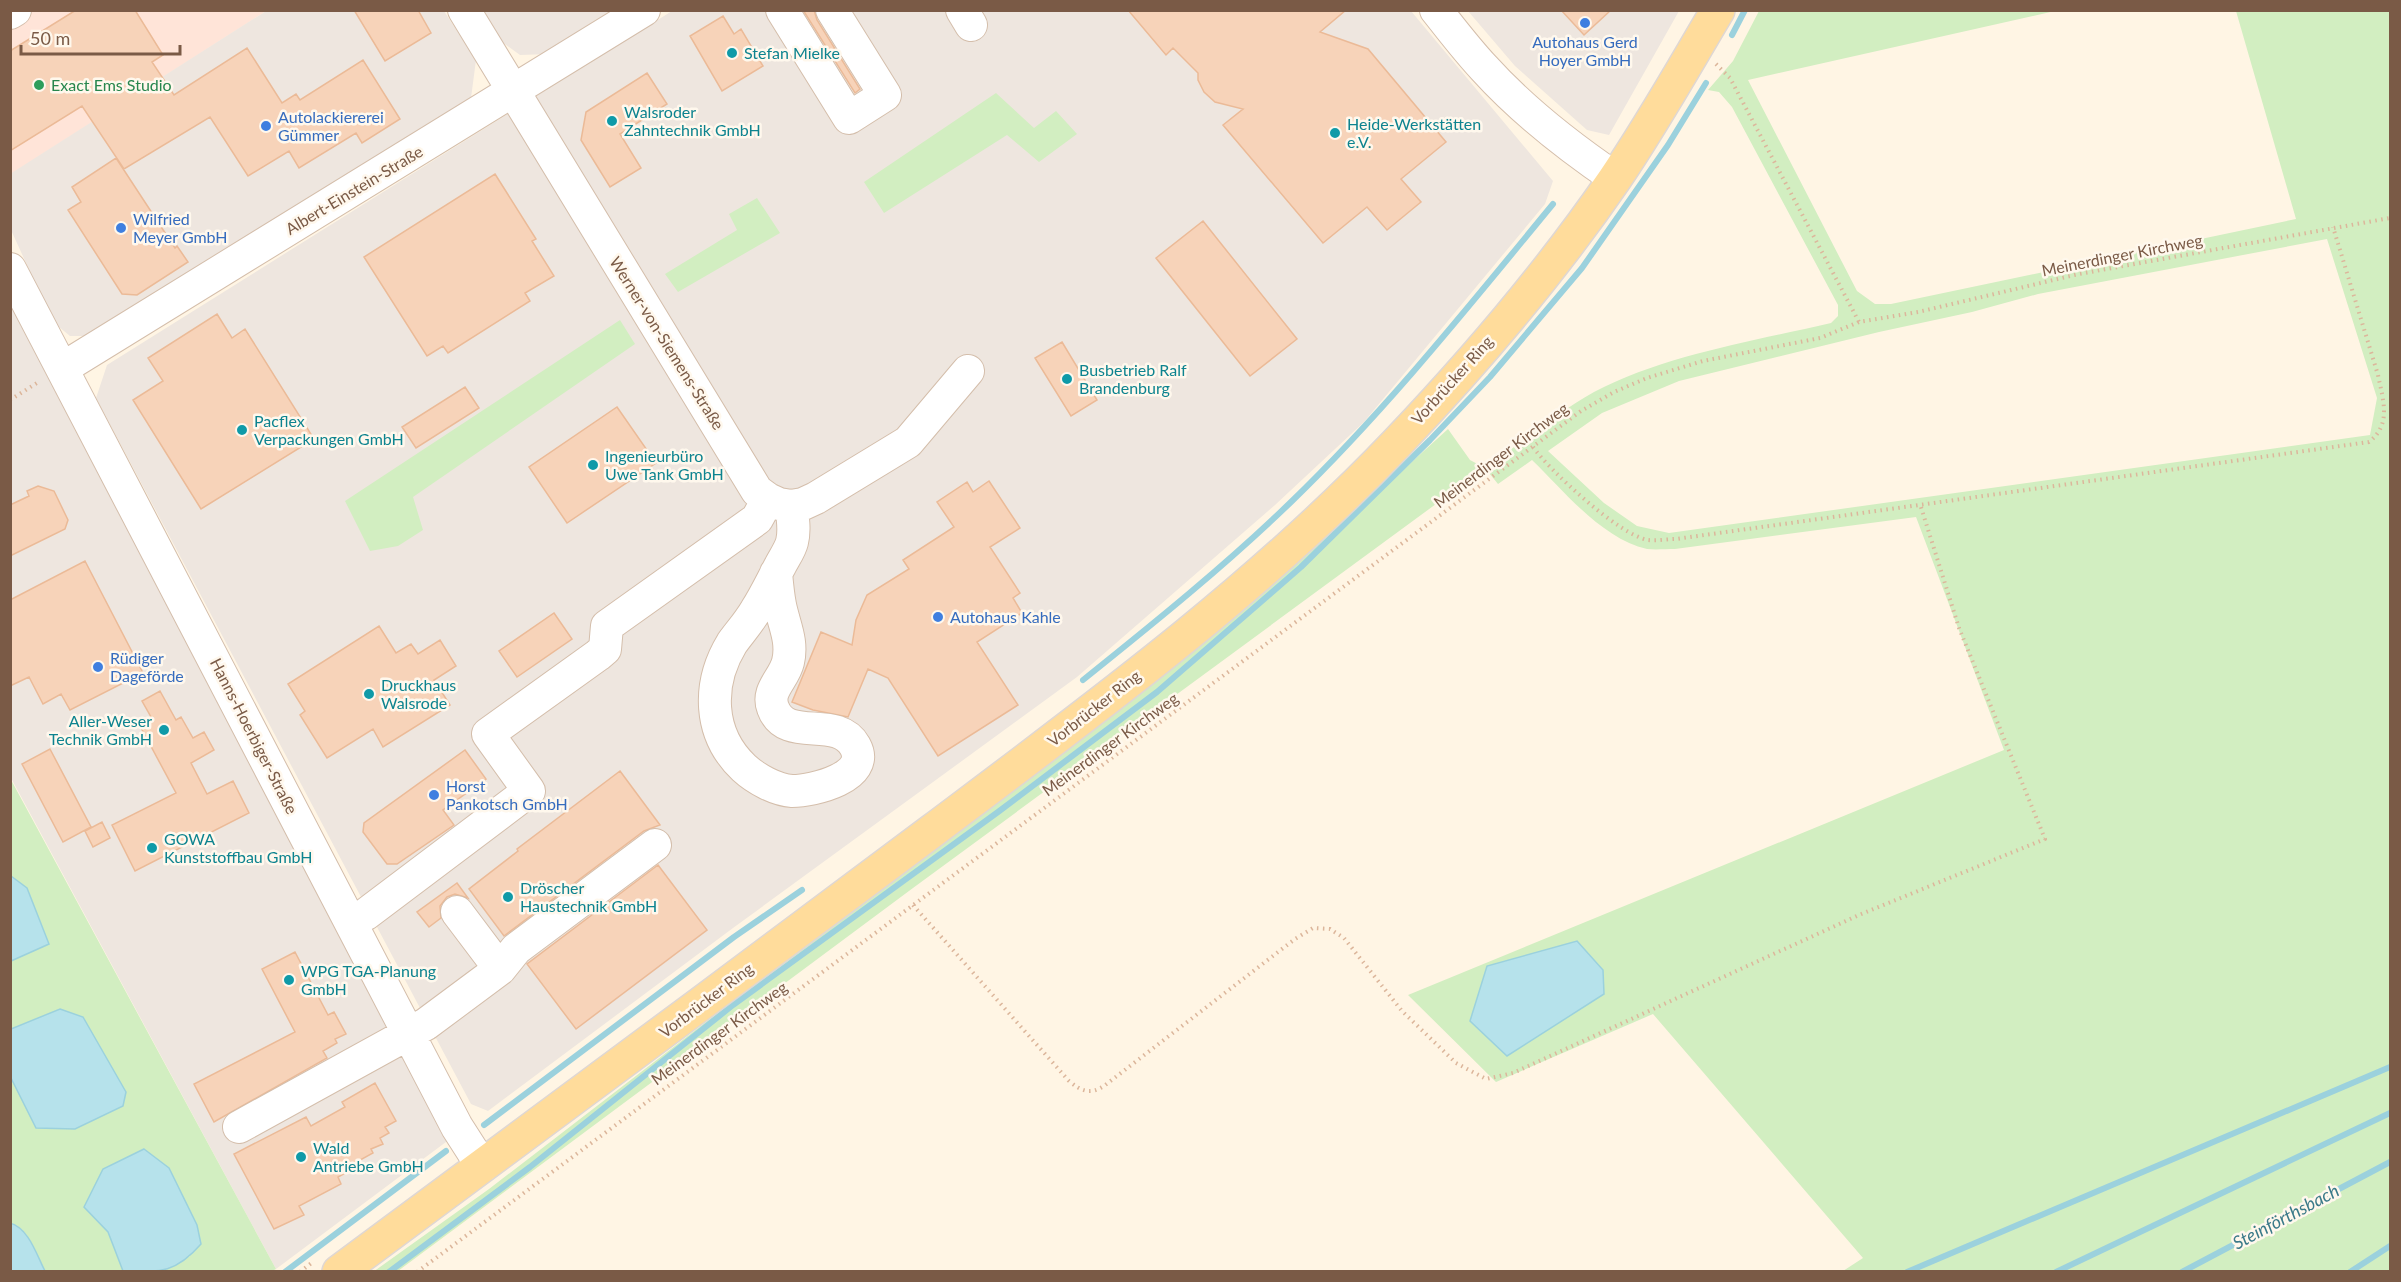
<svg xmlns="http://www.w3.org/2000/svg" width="2401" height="1282" font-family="Lato,sans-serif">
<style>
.commercial{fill:#ffe4d8}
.industrial{fill:#eee6df}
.green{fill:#d2eec1;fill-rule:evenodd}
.water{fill:#b6e2eb;stroke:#9bd1dd;stroke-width:1.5}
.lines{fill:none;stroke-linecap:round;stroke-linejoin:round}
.stream{stroke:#9bd1dd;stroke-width:6}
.building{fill:#f7d3b9;stroke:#ebba97;stroke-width:1.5}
.minor-casing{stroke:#d4beab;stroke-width:34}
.major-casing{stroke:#dfd7d3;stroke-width:36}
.path{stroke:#dcb69b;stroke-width:4;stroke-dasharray:1.5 4.5;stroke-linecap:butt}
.minor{stroke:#fff;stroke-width:32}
.major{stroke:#ffdc9b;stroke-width:33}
.shop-dot{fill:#3f7fe0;stroke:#fff8ed;stroke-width:2}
.culture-dot{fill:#0f9aa8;stroke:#fff8ed;stroke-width:2}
.leisure-dot{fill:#2e9e5b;stroke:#fff8ed;stroke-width:2}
.labels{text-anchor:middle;stroke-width:5;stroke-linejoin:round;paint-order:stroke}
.shop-label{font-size:16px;fill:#366cbe;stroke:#fff8ed;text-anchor:start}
.culture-label{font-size:16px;fill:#0d838f;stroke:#fff8ed;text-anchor:start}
.leisure-label{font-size:16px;fill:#27864d;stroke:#fff8ed;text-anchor:start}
.street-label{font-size:16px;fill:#7a5a46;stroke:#fff8ed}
.water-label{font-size:18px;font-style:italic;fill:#3b7a89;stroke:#fff8ed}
</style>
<rect width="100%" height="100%" fill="#fff5e4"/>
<!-- commercial -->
<path class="commercial" d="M11,11H266L11,174Z"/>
<!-- industrial -->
<path class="industrial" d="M266,11H444L476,60L471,98L97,336H70L53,322L11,230L10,174Z
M478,11H617L549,54L520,55L495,37Z
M672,11H1411L1553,181L1545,204L1364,422L1275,505L1077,677L733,928L488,1111L471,1104L96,398L107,365Z
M1468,11H1679L1609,135L1587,130L1515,66Z
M10,294L454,1136L276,1269L11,778Z"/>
<!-- green -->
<path class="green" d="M1759,11H2055L1748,80L1857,291L1875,304H1891L2296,219L2236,11H2390V1271H1843L1863,1258L1653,1014L1496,1082L1408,995L2004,750L1916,517L1675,549C1666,549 1655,550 1647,549C1602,539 1563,490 1532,460L1498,484L1485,468L913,888L398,1271L373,1272L489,1189L1110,711L1404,469L1448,429L1470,460L1485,468C1521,443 1556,413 1594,392C1665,355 1754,341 1831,323L1838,316V305L1732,107L1719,92L1708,90L1733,61ZM2327,239L2377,398L2370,435L1669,533L1637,526L1604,503L1548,451L1602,413L1679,381L1879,332L1972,312L2038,294Z
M996,93L1034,128L1056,111L1077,134L1039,162L1007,135L884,213L864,182Z
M757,198L780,233L678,292L665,274L737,230L729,214Z
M620,320L635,344L413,497L423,530L398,546L370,551L345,501Z
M10,778L276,1269L272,1271H163L190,1256L108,1232L123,1271H45C37,1255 29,1228 11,1223V1078L37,1128L126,1092L110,1066L60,1009L11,1029V961L49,944L27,888L11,876Z"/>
<!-- water -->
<path class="water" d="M11,876L27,888L49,944L11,961Z
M1577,941L1603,970L1604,994L1507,1056L1470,1021L1487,966Z
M60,1009L83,1017L126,1092L123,1106L75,1129L36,1128L11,1078V1029Z
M144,1149L169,1168L197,1225L201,1244C175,1274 159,1272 123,1271L108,1232L84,1207L103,1169Z
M10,1223C29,1228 37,1256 45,1271H11Z"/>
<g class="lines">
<!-- stream -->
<path class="stream" d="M1732,35L1745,10
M1083,680C1154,623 1226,565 1291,502C1386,410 1469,306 1553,204
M484,1125L734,937L802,890
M285,1272L446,1151
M389,1272L530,1167L733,1005L998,812L1157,692L1301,567L1430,440L1490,377L1582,268L1668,145L1706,83
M1907,1272L2390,1067
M2056,1272L2390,1113
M2182,1272L2390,1162
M2350,1272L2390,1246"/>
</g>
<!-- building -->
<path class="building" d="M76,10H135L163,55L152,62L174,95L247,48L282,103L296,94L300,100L363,60L400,119L362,143L356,133L299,168L289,151L248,176L210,117L124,169L82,106L10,151V51Z
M354,10H418L431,33L385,61Z
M803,10H814L817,20L860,89L855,93Z
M1128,10H1346L1320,32L1368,49L1446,142L1401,179L1421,202L1387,230L1367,207L1323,243L1223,125L1243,109L1215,102L1204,92L1198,80V73L1173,48L1166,55Z
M1561,10H1611L1584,35Z
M723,16L734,34L741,29L763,66L722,91L690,36Z
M647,73L667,104L620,134L641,168L610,187L581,140L586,112Z
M116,158L175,248L177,246L188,262L137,295L122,294L68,210L81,202L72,187Z
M495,174L536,239L532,241L554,276L525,293L530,301L448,353L443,346L427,356L364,257Z
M1203,221L1297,339L1250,376L1156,258Z
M217,314L232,338L245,329L314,439L201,509L133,400L163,381L148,358Z
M1062,342L1097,400L1071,416L1035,358Z
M465,387L479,408L416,448L402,427Z
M617,407L656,463L567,523L529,467Z
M989,481L1020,528L990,547L1020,593L1013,598L1022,613L977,642L1018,705L938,756L888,678L868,669L848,717L813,710L792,702L821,632L852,645L856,620L867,595L909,569L903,560L954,527L937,502L967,482L973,492Z
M38,486L54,491L68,520L65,529L10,556V505L29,496L27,491Z
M85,561L143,673L70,710L61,694L43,704L29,677L10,686V600Z
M554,613L572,639L517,677L499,651Z
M379,626L396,653L411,644L418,654L440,640L456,666L434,680L450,705L383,747L373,729L327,758L300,715L305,711L288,684Z
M160,691L176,720L181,717L193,738L204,732L214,750L191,763L207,794L233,781L249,813L135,871L112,825L176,793L139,724L151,717L142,701Z
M50,749L91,827L63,842L22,764Z
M465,750L486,779L443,810L454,825L397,864H387L363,832L364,823Z
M620,771L660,825L644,831L504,936L469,889L518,851L517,849Z
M102,822L110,838L93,847L85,831Z
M658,865L707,930L576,1029L527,964Z
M457,883L468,898L455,894L447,897L440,906L441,918L429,927L417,912Z
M295,952L328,1015L334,1012L346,1034L335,1039L337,1043L323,1051L327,1058L214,1122L194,1084L295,1032L262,969Z
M375,1083L396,1121L385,1127L389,1133L380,1138L383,1144L371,1149L373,1153L360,1160L362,1164L338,1177L341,1184L299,1206L304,1215L274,1229L234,1154L306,1117L311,1126L345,1107L342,1102Z"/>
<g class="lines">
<!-- minor casing -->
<g class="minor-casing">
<path id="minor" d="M464,10L757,491L768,499L779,504L791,506L803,504L816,498L908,442L968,371
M782,10L849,118L885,95L832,10
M962,10L971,25
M1436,10C1452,30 1467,50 1484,68C1522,110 1568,146 1615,178
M10,13L15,10
M10,269L457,1127L482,1166
M63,368L644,10
M776,573C777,584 778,595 780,605C784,625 793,641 788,662C784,679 766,690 773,708C786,744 837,714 855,746C872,777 813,791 792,791C776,790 756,779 744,768C708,734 707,684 732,643C740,632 749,622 756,610C765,596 772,581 780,566C784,558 790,550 792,542C795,530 793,518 791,506
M457,912L500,969
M351,922L366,914L529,791L488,734L598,655L605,649L607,626L757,519L768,499
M239,1127L426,1024L500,969L516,949L655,845"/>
</g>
<!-- major casing -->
<g class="major-casing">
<path id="major" d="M339,1272C537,1125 735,979 932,831C1093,710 1258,589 1397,443C1475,361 1550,273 1614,180C1651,126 1684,67 1718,10"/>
</g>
<!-- path -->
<path class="path" d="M1716,64L1730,78L1859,322
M10,400L40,381
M1533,447C1550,471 1619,535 1648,540C1657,541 1667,539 1676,539L2369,442C2392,424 2383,400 2378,375L2333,227
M913,905L1069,1081C1081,1091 1090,1095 1104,1086L1295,939L1313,928L1330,929L1344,938L1402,1011L1456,1063L1486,1079L1513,1073L1859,915L2045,839L1959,628L1920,504
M300,1272L314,1261
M417,1272L1581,411L1614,392L1647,378L1703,361L1820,338L1859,322L1918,312L2079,274L2390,218"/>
<!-- minor -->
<use href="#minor" class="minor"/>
<!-- major -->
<use href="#major" class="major"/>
</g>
<!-- markers -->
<g class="shop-dot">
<circle cx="1585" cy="23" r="6"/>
<circle cx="266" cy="126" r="6"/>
<circle cx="121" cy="228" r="6"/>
<circle cx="938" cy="617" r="6"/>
<circle cx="98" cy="667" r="6"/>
<circle cx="434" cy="795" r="6"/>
</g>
<g class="culture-dot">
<circle cx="732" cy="53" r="6"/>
<circle cx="612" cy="121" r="6"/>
<circle cx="1335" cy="133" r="6"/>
<circle cx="1067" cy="379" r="6"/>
<circle cx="242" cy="430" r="6"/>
<circle cx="593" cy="465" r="6"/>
<circle cx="369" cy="694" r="6"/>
<circle cx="164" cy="730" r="6"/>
<circle cx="152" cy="848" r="6"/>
<circle cx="508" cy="897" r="6"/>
<circle cx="289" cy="980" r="6"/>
<circle cx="301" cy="1157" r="6"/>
</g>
<circle class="leisure-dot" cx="39" cy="85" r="6"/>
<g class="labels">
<!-- shop labels -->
<g class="shop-label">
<text x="1585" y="48" text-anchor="middle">Autohaus Gerd<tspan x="1585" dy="18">Hoyer GmbH</tspan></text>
<text x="278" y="123">Autolackiererei<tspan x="278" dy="18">Gümmer</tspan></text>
<text x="133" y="225">Wilfried<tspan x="133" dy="18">Meyer GmbH</tspan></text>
<text x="950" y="623">Autohaus Kahle</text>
<text x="110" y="664">Rüdiger<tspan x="110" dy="18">Dageförde</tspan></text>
<text x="446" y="792">Horst<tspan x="446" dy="18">Pankotsch GmbH</tspan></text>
</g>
<!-- culture labels -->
<g class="culture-label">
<text x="744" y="59">Stefan Mielke</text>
<text x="624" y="118">Walsroder<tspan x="624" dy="18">Zahntechnik GmbH</tspan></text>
<text x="1347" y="130">Heide-Werkstätten<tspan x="1347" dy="18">e.V.</tspan></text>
<text x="1079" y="376">Busbetrieb Ralf<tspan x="1079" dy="18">Brandenburg</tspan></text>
<text x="254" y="427">Pacflex<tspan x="254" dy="18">Verpackungen GmbH</tspan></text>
<text x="605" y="462">Ingenieurbüro<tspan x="605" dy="18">Uwe Tank GmbH</tspan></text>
<text x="381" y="691">Druckhaus<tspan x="381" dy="18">Walsrode</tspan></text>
<text x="152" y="727" text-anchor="end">Aller-Weser<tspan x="152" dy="18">Technik GmbH</tspan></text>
<text x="164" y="845">GOWA<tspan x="164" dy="18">Kunststoffbau GmbH</tspan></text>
<text x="520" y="894">Dröscher<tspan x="520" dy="18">Haustechnik GmbH</tspan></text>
<text x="301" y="977">WPG TGA-Planung<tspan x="301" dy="18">GmbH</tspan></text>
<text x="313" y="1154">Wald<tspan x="313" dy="18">Antriebe GmbH</tspan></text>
</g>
<!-- leisure labels -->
<g class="leisure-label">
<text x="51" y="91">Exact Ems Studio</text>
</g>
<!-- street labels -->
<g class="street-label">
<text transform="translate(354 190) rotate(-31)" y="6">Albert-Einstein-Straße</text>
<text transform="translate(2122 255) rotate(-11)" y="6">Meinerdinger Kirchweg</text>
<text transform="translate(667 343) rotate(58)" y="6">Werner-von-Siemens-Straße</text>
<text transform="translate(1452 380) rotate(-48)" y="6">Vorbrücker Ring</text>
<text transform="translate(1501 455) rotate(-37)" y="6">Meinerdinger Kirchweg</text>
<text transform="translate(1094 708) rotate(-38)" y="6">Vorbrücker Ring</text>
<text transform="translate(254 736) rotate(63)" y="6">Hanns-Hoerbiger-Straße</text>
<text transform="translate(1110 744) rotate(-36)" y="6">Meinerdinger Kirchweg</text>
<text transform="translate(706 1000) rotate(-37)" y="6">Vorbrücker Ring</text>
<text transform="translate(719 1033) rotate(-36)" y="6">Meinerdinger Kirchweg</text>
</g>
<!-- water labels -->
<g class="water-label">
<text transform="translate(2286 1217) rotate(-28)" y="6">Steinförthsbach</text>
</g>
</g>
<!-- border -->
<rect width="2401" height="1282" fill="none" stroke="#7a5a46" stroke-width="24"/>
<!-- scale -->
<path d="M21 45v9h159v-9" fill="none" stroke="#7a5a46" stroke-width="3"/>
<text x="30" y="45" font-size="18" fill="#7a5a46" stroke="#fff8ed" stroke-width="4.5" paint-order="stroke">50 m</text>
</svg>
